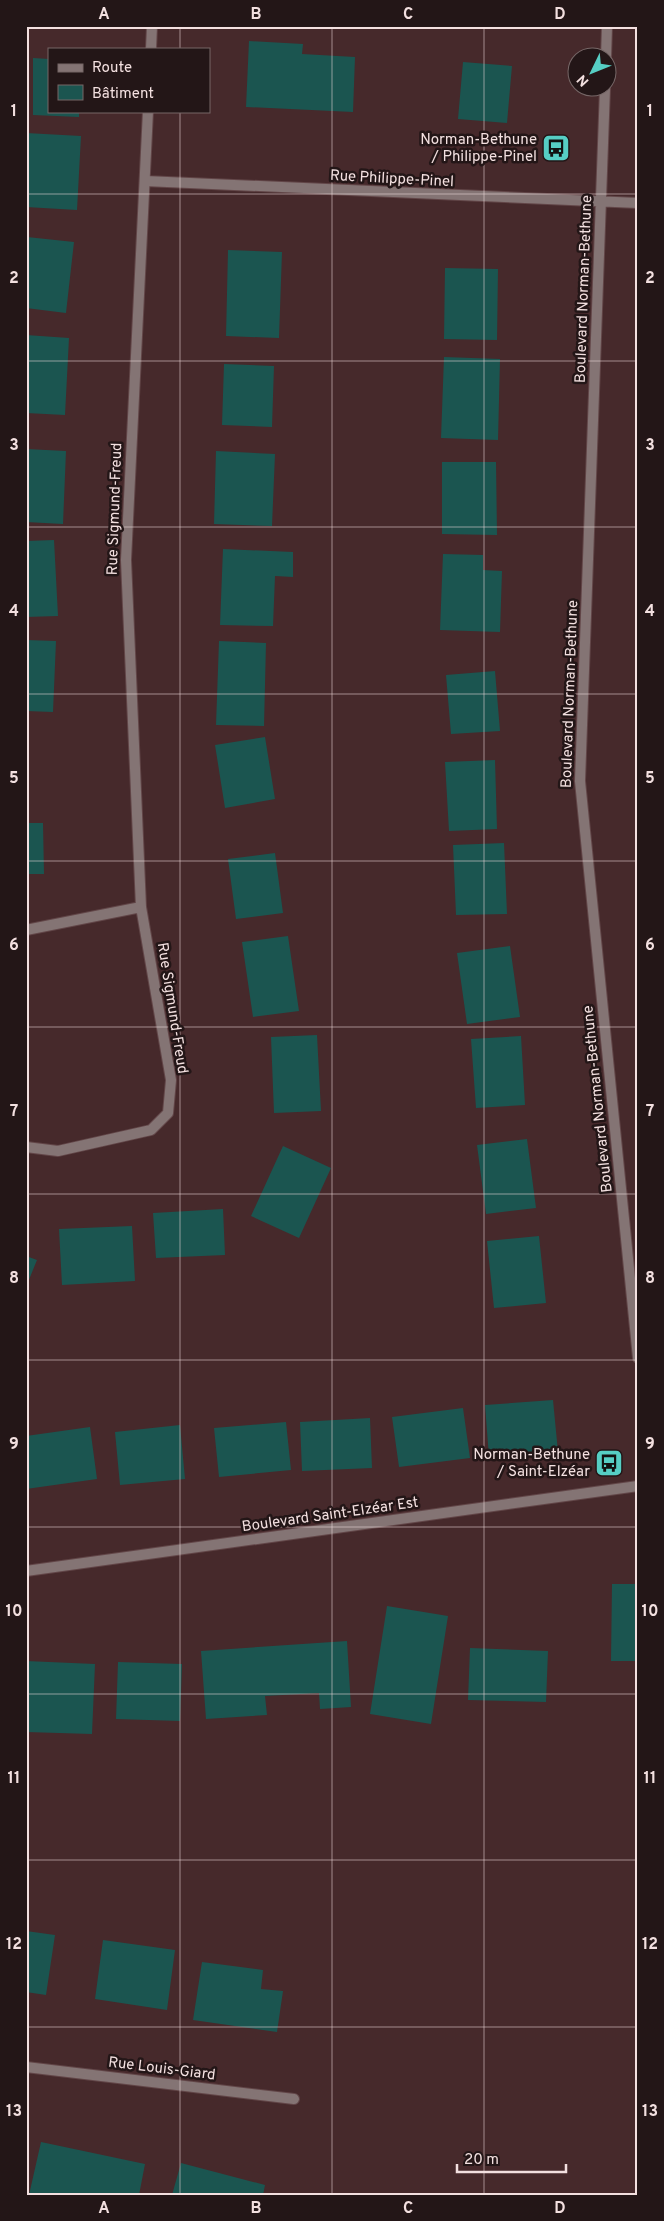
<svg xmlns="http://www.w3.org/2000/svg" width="664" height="2221" font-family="Overpass,sans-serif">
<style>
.building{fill:#1b5550}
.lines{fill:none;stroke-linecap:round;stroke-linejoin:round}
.minor-casing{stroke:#624648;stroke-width:12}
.tertiary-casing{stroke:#624648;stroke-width:12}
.minor{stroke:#847474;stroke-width:10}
.tertiary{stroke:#847474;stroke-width:10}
.grid{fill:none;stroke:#f3e0e0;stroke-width:1;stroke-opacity:0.55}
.labels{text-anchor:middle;stroke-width:5;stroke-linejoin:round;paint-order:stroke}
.poi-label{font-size:15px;fill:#f3e0e0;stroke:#231617;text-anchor:end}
.street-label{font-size:15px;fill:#f3e0e0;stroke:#231617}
.neatline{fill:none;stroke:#f3e0e0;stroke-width:2}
.grid-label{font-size:16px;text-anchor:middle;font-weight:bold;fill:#f3e0e0}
</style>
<rect width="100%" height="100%" fill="#46292b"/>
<!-- building -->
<path class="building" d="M249,41L303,44L302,54L355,57L353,112L246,107Z
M33,58L49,59V111H79V117L33,115Z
M463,62L512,66L507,123L458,119Z
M26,133L81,136L77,210L26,207Z
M27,237L74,242L66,313L26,308Z
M228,250L282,252L279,338L226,336Z
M445,268L498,269L497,340L444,339Z
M26,335L69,338L65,415L26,413Z
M444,357L500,359L498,440L441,438Z
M224,364L274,366L272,427L222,425Z
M26,449L66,451L63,524L26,522Z
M216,451L275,454L272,526L214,524Z
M442,462H496L497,535L442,534Z
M54,540L58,616L26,617V541Z
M223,549L293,552V577L275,576L273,626L220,625Z
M443,554L483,555V570L502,571L500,632L440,630Z
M26,640L56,641L53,712L26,711Z
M219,641L266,643L264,726L216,725Z
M495,671L500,731L451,734L446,675Z
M265,737L275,799L225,808L215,745Z
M495,760L497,829L449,831L445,762Z
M26,823H43L44,874H26Z
M504,843L507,914L456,915L453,845Z
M275,853L283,913L236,919L228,859Z
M288,936L299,1011L253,1017L242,942Z
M510,946L520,1017L467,1024L457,953Z
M317,1035L321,1111L274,1113L271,1037Z
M521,1036L525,1105L476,1108L471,1039Z
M527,1139L536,1208L486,1214L477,1145Z
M283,1146L331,1168L299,1238L251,1216Z
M223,1209L225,1255L156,1258L153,1213Z
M132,1226L135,1281L62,1285L59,1229Z
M539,1236L546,1303L494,1308L487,1241Z
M26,1256L37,1260L26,1287Z
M553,1400L558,1452L489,1457L485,1405Z
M463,1408L470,1458L399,1467L392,1417Z
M370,1418L372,1468L302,1471L300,1422Z
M286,1422L291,1470L219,1477L214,1428Z
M180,1425L185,1479L120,1485L115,1432Z
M90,1427L97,1479L26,1489V1436Z
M612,1584H638V1661H611Z
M387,1606L448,1616L431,1724L370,1714Z
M347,1641L351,1707L320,1709L319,1693L265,1696L267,1715L206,1719L201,1651Z
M470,1648L548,1651L546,1702L468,1700Z
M26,1661L95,1664L92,1734L26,1732Z
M118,1662L182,1664L180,1721L116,1719Z
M26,1931L55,1935L46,1995L26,1992Z
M103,1940L175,1950L167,2010L95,1999Z
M202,1962L263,1970L261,1989L283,1991L277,2032L193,2020Z
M41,2142L145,2164L139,2195H29Z
M181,2163L265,2185L263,2195H172Z"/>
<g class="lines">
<!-- minor casing -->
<g class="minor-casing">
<path id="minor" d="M151,49L152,26
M606,58L607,26
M605,88L580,781L638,1358
M145,181L638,203
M26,930L141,907
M26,1147L58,1151L151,1130L168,1113L171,1080L141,907L126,560L148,111
M26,2067L294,2099"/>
</g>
<!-- tertiary casing -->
<g class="tertiary-casing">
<path id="tertiary" d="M26,1571L638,1486"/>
</g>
<!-- minor -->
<use href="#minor" class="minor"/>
<!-- tertiary -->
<use href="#tertiary" class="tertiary"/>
</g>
<!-- grid -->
<path class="grid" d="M180,26V49M332,26V2195M484,26V2195M180,111V2195M26,194H638M26,361H638M26,527H638M26,694H638M26,861H638M26,1027H638M26,1194H638M26,1360H638M26,1527H638M26,1694H638M26,1860H638M26,2027H638"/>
<!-- icons -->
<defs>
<g id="bus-square" transform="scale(1.4375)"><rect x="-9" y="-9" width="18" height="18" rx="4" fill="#56cec4" stroke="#231617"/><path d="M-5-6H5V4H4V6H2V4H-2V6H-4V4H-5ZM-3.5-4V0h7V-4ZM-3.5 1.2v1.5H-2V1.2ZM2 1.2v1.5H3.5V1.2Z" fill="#111"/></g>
</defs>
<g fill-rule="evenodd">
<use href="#bus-square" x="556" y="148"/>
<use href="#bus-square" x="609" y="1463"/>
</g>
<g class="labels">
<!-- poi labels -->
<g class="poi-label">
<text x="537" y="144">Norman-Bethune<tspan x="537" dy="17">/ Philippe-Pinel</tspan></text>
<text x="590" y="1459">Norman-Bethune<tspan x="590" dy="17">/ Saint-Elzéar</tspan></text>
</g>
<!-- street labels -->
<g class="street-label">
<text transform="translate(392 178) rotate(3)" y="5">Rue Philippe-Pinel</text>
<text transform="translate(583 289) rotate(-88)" y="5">Boulevard Norman-Bethune</text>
<text transform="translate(114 509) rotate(-88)" y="5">Rue Sigmund-Freud</text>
<text transform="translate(569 694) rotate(-88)" y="5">Boulevard Norman-Bethune</text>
<text transform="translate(173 1008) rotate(81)" y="5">Rue Sigmund-Freud</text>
<text transform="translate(597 1099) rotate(-96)" y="5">Boulevard Norman-Bethune</text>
<text transform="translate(330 1514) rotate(-8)" y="5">Boulevard Saint-Elzéar Est</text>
<text transform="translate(162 2068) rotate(7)" y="5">Rue Louis-Giard</text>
</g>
</g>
<!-- border -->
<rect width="664" height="2221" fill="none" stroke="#231617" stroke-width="55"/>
<!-- legend -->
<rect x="48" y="48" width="162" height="65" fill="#231617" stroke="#766767"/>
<rect x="58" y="64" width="25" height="8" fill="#847474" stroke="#766767"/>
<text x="92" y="72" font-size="15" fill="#f3e0e0">Route</text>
<rect x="58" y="85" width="25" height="15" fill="#1b5550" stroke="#766767"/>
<text x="92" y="98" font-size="15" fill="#f3e0e0">Bâtiment</text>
<!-- north arrow -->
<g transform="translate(592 72) rotate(227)"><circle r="24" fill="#231617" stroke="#766767"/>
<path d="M0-4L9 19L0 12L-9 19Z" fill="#56cec4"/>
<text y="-8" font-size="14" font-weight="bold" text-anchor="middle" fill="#f3e0e0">N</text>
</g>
<!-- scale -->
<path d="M457 2164v8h109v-8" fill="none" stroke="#f3e0e0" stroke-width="2.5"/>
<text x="464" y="2164" font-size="15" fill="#f3e0e0" stroke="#231617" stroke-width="4" paint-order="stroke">20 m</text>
<rect x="28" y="28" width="608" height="2166" class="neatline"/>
<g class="grid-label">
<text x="104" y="19">A</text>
<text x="256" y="19">B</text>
<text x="408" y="19">C</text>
<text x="560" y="19">D</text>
<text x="14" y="116">1</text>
<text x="650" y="116">1</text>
<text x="14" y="283">2</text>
<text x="650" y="283">2</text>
<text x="14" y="450">3</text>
<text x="650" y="450">3</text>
<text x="14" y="616">4</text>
<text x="650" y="616">4</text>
<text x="14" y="783">5</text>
<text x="650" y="783">5</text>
<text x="14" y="950">6</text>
<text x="650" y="950">6</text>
<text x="14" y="1116">7</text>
<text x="650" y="1116">7</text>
<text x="14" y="1283">8</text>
<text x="650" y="1283">8</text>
<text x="14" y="1449">9</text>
<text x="650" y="1449">9</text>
<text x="14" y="1616">10</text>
<text x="650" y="1616">10</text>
<text x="14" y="1783">11</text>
<text x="650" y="1783">11</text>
<text x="14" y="1949">12</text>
<text x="650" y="1949">12</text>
<text x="14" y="2116">13</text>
<text x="650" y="2116">13</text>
<text x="104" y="2213">A</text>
<text x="256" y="2213">B</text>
<text x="408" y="2213">C</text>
<text x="560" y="2213">D</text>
</g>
</svg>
